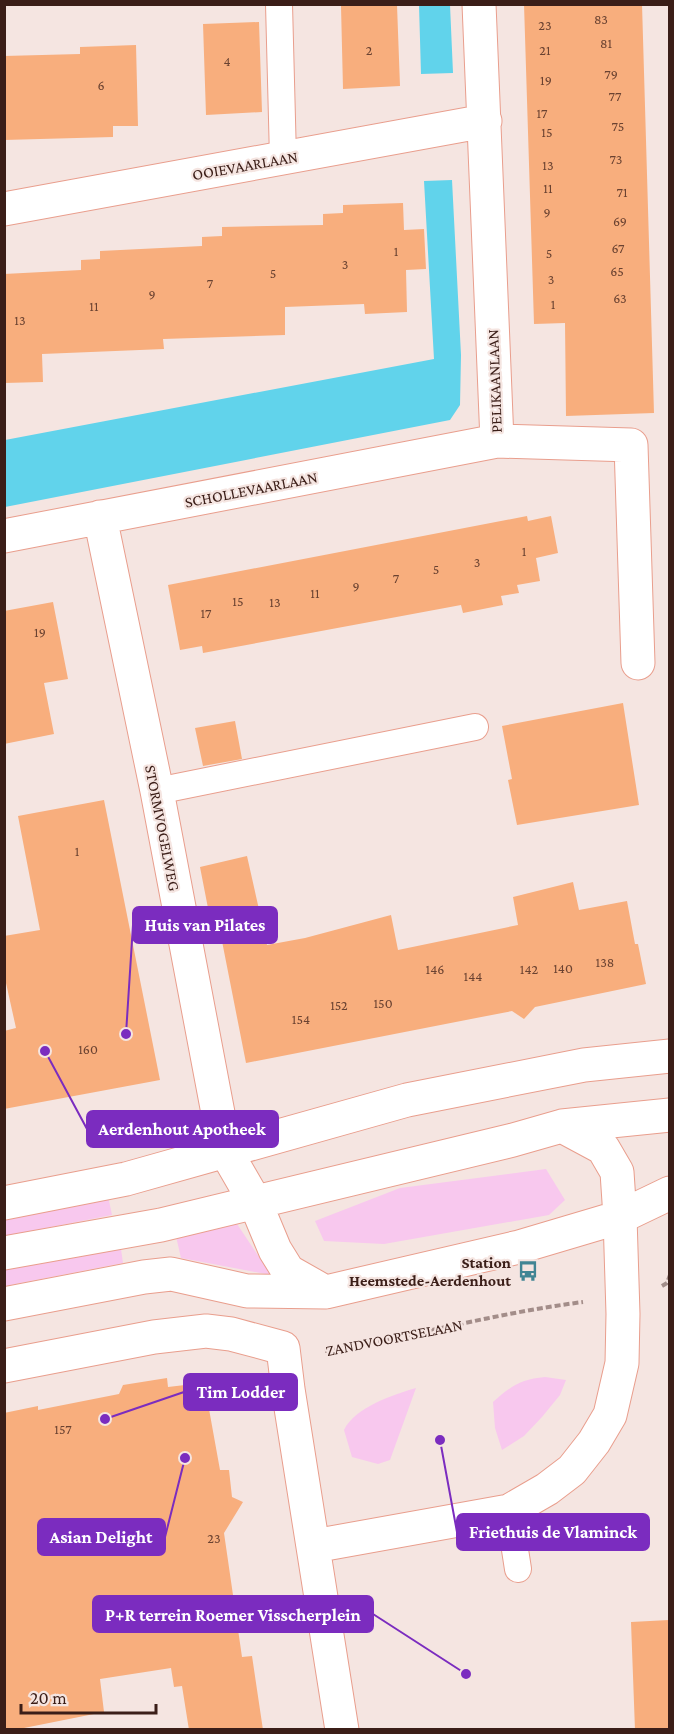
<svg xmlns="http://www.w3.org/2000/svg" width="674" height="1734" font-family="'Crimson Pro',serif">
<style>
.green{fill:#f8c8ee}
.water{fill:#61d3eb}
.building{fill:#f8ae7d}
.lines{fill:none;stroke-linecap:round;stroke-linejoin:round}
.service-casing{stroke:#e99e8d;stroke-width:28}
.minor-casing{stroke:#e99e8d;stroke-width:35}
.primary-casing{stroke:#e99e8d;stroke-width:35}
.path{stroke:#a38d89;stroke-width:4;stroke-dasharray:6 3;stroke-linecap:butt}
.service{stroke:#fff;stroke-width:26}
.minor{stroke:#fff;stroke-width:33}
.primary{stroke:#fff;stroke-width:33}
.labels{text-anchor:middle;stroke-width:4.5;stroke-linejoin:round;paint-order:stroke}
.number-label{font-size:14px;fill:#6a4231}
.street-label{font-size:16px;fill:#3b1e18;stroke:#f5e5e1}
.poi-label{font-size:16px;font-weight:bold;fill:#3b1e18;stroke:#f5e5e1;text-anchor:end}
.leader{fill:none;stroke:#7b2cbf;stroke-width:2}
.callout-dot{fill:#7b2cbf;stroke:#f5e5e1;stroke-width:2}
.callout{fill:#7b2cbf;stroke:#7b2cbf;stroke-width:2}
.callout-label{font-size:18px;text-anchor:middle;font-weight:bold;fill:#fff}
</style>
<rect width="100%" height="100%" fill="#f5e5e1"/>
<!-- green -->
<path class="green" d="M546,1169L565,1200L549,1215L384,1244L324,1241L315,1221L400,1188Z
M108,1196L112,1215L5,1236V1216Z
M233,1218L271,1275L181,1258L175,1232Z
M120,1242L123,1263L5,1286V1264Z
M545,1377L566,1380L560,1395L542,1417L524,1436L502,1450L495,1428L493,1402C511,1386 521,1379 545,1377Z
M416,1388L390,1460L378,1464L352,1457L344,1430C355,1407 393,1395 416,1388Z"/>
<!-- water -->
<path class="water" d="M419,5H450L453,73L421,74Z
M452,180L461,355L460,405L450,420L5,507V440L434,359L424,181Z"/>
<!-- building -->
<path class="building" d="M524,4H642L654,413L566,416L565,323L534,324Z
M397,5L400,86L343,89L341,6Z
M259,22L262,112L206,115L203,24Z
M136,45L138,126H113V137L4,140V56L80,54V47Z
M403,203L404,230L424,229L426,269L406,270L407,312L365,314L364,304L285,307V335L163,339L164,349L42,354L43,382L4,383V274L81,270V260L100,259V251L202,246V237L222,236V227L323,225V214L343,213V205Z
M527,516L528,521L551,516L558,553L536,558L540,581L517,585L519,593L501,596L503,605L463,613L461,605L203,653L202,646L180,650L168,585Z
M53,602L68,679L44,683L54,734L4,744V611Z
M623,703L639,805L517,825L508,780L512,779L502,726Z
M235,721L242,759L203,766L195,728Z
M104,800L160,1080L4,1109V1031L16,1028L4,974V936L40,930L18,816Z
M247,856L267,945L305,938L391,915L398,950L518,925L513,897L573,882L579,910L627,901L635,944H638L646,984L535,1007L524,1019L512,1011L246,1063L220,931L214,939L200,867Z
M167,1378L168,1387L202,1383L207,1398L220,1470H229L232,1497L243,1502L224,1533L242,1657L252,1656L263,1730H189L182,1686L174,1687L171,1668L100,1679L104,1712L14,1730H4V1413L38,1406V1410L119,1394L123,1385Z
M669,1620V1730H635L631,1622Z"/>
<g class="lines">
<!-- service casing -->
<g class="service-casing">
<path id="service" d="M279,4L283,158
M157,791L475,727
M509,1511L518,1569"/>
</g>
<!-- minor casing -->
<g class="minor-casing">
<path id="minor" d="M479,4L497,441
M4,209L485,121
M100,517L157,791L225,1150L255,1202
M4,536L497,441L631,445L638,663
M4,1203L126,1179L407,1100L584,1065L670,1056
M4,1366L154,1337L206,1331L231,1334L283,1348L288,1389L342,1730
M314,1546L509,1511L547,1489L572,1470L594,1442L610,1415L622,1363L623,1314L620,1217"/>
</g>
<!-- primary casing -->
<g class="primary-casing">
<path id="primary" d="M562,1126L603,1148L617,1172L620,1217
M255,1202L275,1250L288,1271L325,1292
M4,1253L161,1225L513,1140L562,1126L670,1115
M4,1304L144,1277L171,1274L247,1291L326,1292L519,1247L620,1217L670,1193"/>
</g>
<!-- path -->
<path class="path" d="M662,1286L667,1283L670,1275
M325,1351C411,1337 496,1313 583,1302"/>
<!-- service -->
<use href="#service" class="service"/>
<!-- minor -->
<use href="#minor" class="minor"/>
<!-- primary -->
<use href="#primary" class="primary"/>
</g>
<!-- icons -->
<defs>
<g id="bus-bare" transform="scale(1.62)"><path d="M-5-6H5V4H4V6H2V4H-2V6H-4V4H-5ZM-3.5-4V0h7V-4ZM-3.5 1.2v1.5H-2V1.2ZM2 1.2v1.5H3.5V1.2Z" fill="#418594" stroke="#f5e5e1" stroke-width="2.5" paint-order="stroke"/></g>
</defs>
<g fill-rule="evenodd">
<use href="#bus-bare" x="528" y="1271"/>
</g>
<g class="labels">
<!-- number labels -->
<g class="number-label">
<text x="601" y="24">83</text>
<text x="545" y="30">23</text>
<text x="606" y="48">81</text>
<text x="369" y="55">2</text>
<text x="545" y="55">21</text>
<text x="227" y="66">4</text>
<text x="611" y="79">79</text>
<text x="546" y="85">19</text>
<text x="101" y="90">6</text>
<text x="615" y="101">77</text>
<text x="542" y="118">17</text>
<text x="618" y="131">75</text>
<text x="547" y="137">15</text>
<text x="616" y="164">73</text>
<text x="548" y="170">13</text>
<text x="548" y="193">11</text>
<text x="622" y="197">71</text>
<text x="547" y="217">9</text>
<text x="620" y="226">69</text>
<text x="618" y="253">67</text>
<text x="396" y="256">1</text>
<text x="549" y="258">5</text>
<text x="345" y="269">3</text>
<text x="617" y="276">65</text>
<text x="273" y="278">5</text>
<text x="551" y="284">3</text>
<text x="210" y="288">7</text>
<text x="152" y="299">9</text>
<text x="620" y="303">63</text>
<text x="553" y="309">1</text>
<text x="94" y="311">11</text>
<text x="20" y="325">13</text>
<text x="524" y="556">1</text>
<text x="477" y="567">3</text>
<text x="436" y="574">5</text>
<text x="396" y="583">7</text>
<text x="356" y="591">9</text>
<text x="315" y="598">11</text>
<text x="238" y="606">15</text>
<text x="275" y="607">13</text>
<text x="206" y="618">17</text>
<text x="40" y="637">19</text>
<text x="77" y="856">1</text>
<text x="605" y="967">138</text>
<text x="563" y="973">140</text>
<text x="435" y="974">146</text>
<text x="529" y="974">142</text>
<text x="473" y="981">144</text>
<text x="383" y="1008">150</text>
<text x="339" y="1010">152</text>
<text x="301" y="1024">154</text>
<text x="88" y="1054">160</text>
<text x="63" y="1434">157</text>
<text x="214" y="1543">23</text>
</g>
<!-- street labels -->
<g class="street-label">
<text transform="translate(245 165) rotate(-10)" y="6">OOIEVAARLAAN</text>
<text transform="translate(494 381) rotate(-92)" y="6">PELIKAANLAAN</text>
<text transform="translate(251 489) rotate(-11)" y="6">SCHOLLEVAARLAAN</text>
<text transform="translate(163 828) rotate(79)" y="6">STORMVOGELWEG</text>
<text transform="translate(394 1337) rotate(-11)" y="6">ZANDVOORTSELAAN</text>
</g>
<!-- poi labels -->
<g class="poi-label">
<text x="511" y="1268">Station<tspan x="511" dy="18">Heemstede-Aerdenhout</tspan></text>
</g>
</g>
<!-- callouts -->
<path class="leader" d="M126 1034L133 925M45 1051L87 1129M105 1419L184 1392M440 1440L457 1532M185 1458L165 1537M466 1674L373 1614"/>
<g class="callout-dot">
<circle cx="126" cy="1034" r="6"/>
<circle cx="45" cy="1051" r="6"/>
<circle cx="105" cy="1419" r="6"/>
<circle cx="440" cy="1440" r="6"/>
<circle cx="185" cy="1458" r="6"/>
<circle cx="466" cy="1674" r="6"/>
</g>
<g class="callout">
<rect x="133" y="907" width="144" height="36" rx="6"/>
<rect x="87" y="1111" width="191" height="36" rx="6"/>
<rect x="184" y="1374" width="113" height="36" rx="6"/>
<rect x="457" y="1514" width="192" height="36" rx="6"/>
<rect x="38" y="1519" width="127" height="36" rx="6"/>
<rect x="93" y="1596" width="280" height="36" rx="6"/>
</g>
<g class="callout-label">
<text x="205" y="931">Huis van Pilates</text>
<text x="182" y="1135">Aerdenhout Apotheek</text>
<text x="241" y="1398">Tim Lodder</text>
<text x="553" y="1538">Friethuis de Vlaminck</text>
<text x="101" y="1543">Asian Delight</text>
<text x="233" y="1621">P+R terrein Roemer Visscherplein</text>
</g>
<!-- border -->
<rect width="674" height="1734" fill="none" stroke="#3b1e18" stroke-width="12"/>
<!-- scale -->
<path d="M21 1704v9h135v-9" fill="none" stroke="#3b1e18" stroke-width="3"/>
<text x="30" y="1704" font-size="18" fill="#3b1e18" stroke="#f5e5e1" stroke-width="4.5" paint-order="stroke">20 m</text>
</svg>
